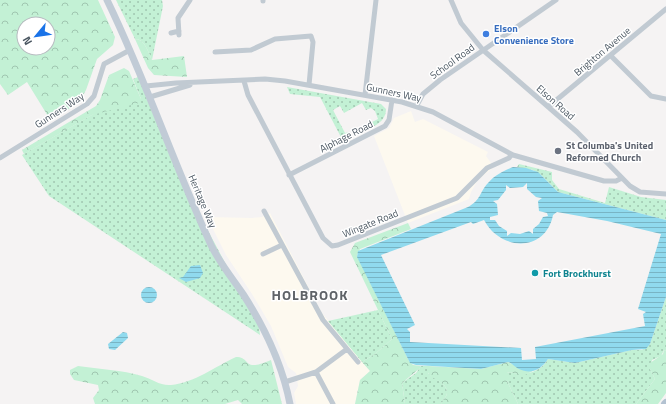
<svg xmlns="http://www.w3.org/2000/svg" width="666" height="404" font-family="'Titillium Web',sans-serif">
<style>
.commercial{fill:#fdf9ef}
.grass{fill:url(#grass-dots)}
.forest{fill:url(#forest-crowns);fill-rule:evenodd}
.water{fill:url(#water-rules);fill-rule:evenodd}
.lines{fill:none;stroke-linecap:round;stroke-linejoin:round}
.street{stroke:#c1cad2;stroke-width:5}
.secondary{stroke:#c1cbd6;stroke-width:7}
.primary{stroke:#b3c2d1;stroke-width:8}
.shop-dot{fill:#3f7fe0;stroke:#fff;stroke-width:1.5}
.worship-dot{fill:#6b7280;stroke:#fff;stroke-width:1.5}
.culture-dot{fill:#0f9aa8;stroke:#fff;stroke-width:1.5}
.labels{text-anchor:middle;stroke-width:3;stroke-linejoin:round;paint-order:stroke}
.shop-label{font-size:10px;font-weight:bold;fill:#366cbe;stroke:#fff;text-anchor:start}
.street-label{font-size:10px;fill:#4a5661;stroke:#fff}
.worship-label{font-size:10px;font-weight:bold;fill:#5b616d;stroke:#fff;text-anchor:start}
.culture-label{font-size:10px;font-weight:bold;fill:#0d838f;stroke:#fff;text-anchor:start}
.district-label{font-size:14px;font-weight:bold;letter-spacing:1px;fill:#5f6368;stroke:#fff}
</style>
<defs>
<pattern id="grass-dots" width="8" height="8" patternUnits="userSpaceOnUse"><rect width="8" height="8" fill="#c3f1d5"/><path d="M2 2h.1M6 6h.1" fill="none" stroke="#a0c6b0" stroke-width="1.8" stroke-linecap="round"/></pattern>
<pattern id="forest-crowns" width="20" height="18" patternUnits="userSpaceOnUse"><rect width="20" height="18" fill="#c3f1d5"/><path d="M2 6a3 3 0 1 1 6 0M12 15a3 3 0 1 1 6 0" fill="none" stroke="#a0c6b0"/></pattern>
<pattern id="water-rules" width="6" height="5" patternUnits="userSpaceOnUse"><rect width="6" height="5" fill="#90daee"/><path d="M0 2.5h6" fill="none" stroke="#78b4c4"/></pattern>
</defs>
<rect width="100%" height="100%" fill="#f5f3f3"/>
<!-- commercial -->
<path class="commercial" d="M411,111L415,122L423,119L488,152L486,156L494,167L478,180L471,192L469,199L408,223L374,136L389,128L394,118Z
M270,213L322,313L370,371L360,380L355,404H296L294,393L298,386L296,373L288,367L271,326L252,294L226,255L207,217L252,218L262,217Z"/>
<!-- grass -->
<path class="grass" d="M116,0H162L163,6L152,60C148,52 145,39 135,39Z
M138,77L176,170L259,327L260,335L49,196L22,155L97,112L141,99L133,79Z
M287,87L381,104L386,109C386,125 367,129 355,134L354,131L378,119L375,111L371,108L366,110L362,103L344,113L340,106L333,110L345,133L349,132L351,137L343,141L320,97L290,94Z
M519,164L552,172V180L559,189L605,203L609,187L641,197L666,200V220L558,192L541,175L533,170L517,167Z
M666,297V351L664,350L661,356L652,360L650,369L655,379L636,404H518L507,381V373L510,372C524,377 541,372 548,359L575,363L632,350H642L650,344Z
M378,310L392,339L375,354L362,362L328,321Z
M421,366H428V373C433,379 448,383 447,393C447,397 442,400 441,404H405L402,383L416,373Z"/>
<!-- forest -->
<path class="forest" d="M0,0H98L115,37L113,45L97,59L86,90L80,101L51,121L27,82L8,95L0,84ZM24,24H48V48H24Z
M135,39C145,39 148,52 152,60L184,56L187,77L154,75L148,68Z
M124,68L129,71L141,99L139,103L92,115L24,154L22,150L96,106L100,100L109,75Z
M408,223L411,229L360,249L357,255L409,361L413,365L421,366L420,368L402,383L405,404H355L360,380L370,371L362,362L375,354L392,339L350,252L355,243Z
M664,350L666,351V393L658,404H636L655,379L650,369V363L663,354Z
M236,357C252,357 241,373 271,360L282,404H242L238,400L225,404H95L93,398L99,390L98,385L74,380L70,374V370L78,366C99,369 122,370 142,376C152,379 160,386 171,385C194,383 216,366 236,357Z
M508,362L526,371L535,370L523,376L510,372L507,373V381L518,404H441C442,400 447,397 447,393C448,381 429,380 427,370L428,366L481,369Z"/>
<!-- water -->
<path class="water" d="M513,167L526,168L538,172L558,192L666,220V297L650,344L646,349L632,350L575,363L548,359C542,369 531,375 519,369C515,367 512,363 508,362L481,369L416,365L410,363L357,257L358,251L468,207C481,200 479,193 488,183C495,175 504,171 513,167ZM527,183V189L536,197L542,198L538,201L539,211L547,213L548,216L543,217L539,224L533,229V234L529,231L520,234L511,233L507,236V231L499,226L495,220H490V217L498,215L497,204L493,201L498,200L506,190V185L510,188L523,187ZM557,212L607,221L661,234L638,309L646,312L643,314L645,326L535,347L536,359L522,360L521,348L410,342V332L407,329L415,325L381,255L471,222L473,224L484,220C501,252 546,252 553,215Z
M200,265L203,273L200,278L186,282L179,278L183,277L191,266Z
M141 295a8 8 0 1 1 16 0a8 8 0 1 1-16 0Z
M123,332L127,333L128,338L115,350L109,349L108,344Z"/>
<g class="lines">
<!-- street -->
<path class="street" d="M263,0V1
M451,0L461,23L483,50L577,132L630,186L640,192L666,194
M171,33L179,31
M179,35L178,18L190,0
M215,52L251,50L275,39L311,36L313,42L309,85
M611,56L651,96L666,99
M244,81L248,95L323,238L332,246L338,245L457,198L487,168L509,158L511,155
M146,86L176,83L265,79L285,81L402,102L433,112L513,155L604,181H616L622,178
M365,95L376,0
M150,97L190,85
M417,105L423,94L440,80L556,0
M548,107L666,9
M0,158L87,104L94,96L104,64L130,50
M289,175L385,126L389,120L392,100
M264,211L323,320L358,362
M263,254L282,245
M316,372L333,404
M285,382L316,372L347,349"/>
<!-- secondary -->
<path class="secondary" d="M107,0C146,80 174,165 211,245C219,262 232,278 243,294C265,328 282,363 290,404"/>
<!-- primary -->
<path class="primary" d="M665,404L666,403"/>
</g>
<!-- markers -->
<circle class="shop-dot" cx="486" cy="34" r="4"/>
<circle class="worship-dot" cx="558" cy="151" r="4"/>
<circle class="culture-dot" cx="535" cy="273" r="4"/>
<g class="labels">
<!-- shop labels -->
<g class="shop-label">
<text x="494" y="32">Elson<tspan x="494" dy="12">Convenience Store</tspan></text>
</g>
<!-- street labels -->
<g class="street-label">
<text transform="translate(602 51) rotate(-40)" y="4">Brighton Avenue</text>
<text transform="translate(452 61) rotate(-36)" y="4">School Road</text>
<text transform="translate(394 92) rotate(12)" y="4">Gunners Way</text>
<text transform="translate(556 102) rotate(41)" y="4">Elson Road</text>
<text transform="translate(59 110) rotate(-33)" y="4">Gunners Way</text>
<text transform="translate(346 136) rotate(-27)" y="4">Alphage Road</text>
<text transform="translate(203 201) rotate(67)" y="4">Heritage Way</text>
<text transform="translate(370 223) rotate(-22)" y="4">Wingate Road</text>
</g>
<!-- worship labels -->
<g class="worship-label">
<text x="566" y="149">St Columba's United<tspan x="566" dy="12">Reformed Church</tspan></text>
</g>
<!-- culture labels -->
<g class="culture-label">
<text x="543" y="277">Fort Brockhurst</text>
</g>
<!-- district labels -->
<g class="district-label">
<text x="310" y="300">HOLBROOK</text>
</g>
</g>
<!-- north arrow -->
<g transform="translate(36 36) rotate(241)"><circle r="19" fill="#ffffff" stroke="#b7bbc0"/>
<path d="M0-3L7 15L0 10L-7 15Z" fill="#1a73e8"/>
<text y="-6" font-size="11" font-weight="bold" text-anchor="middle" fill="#4a5661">N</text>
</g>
</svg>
